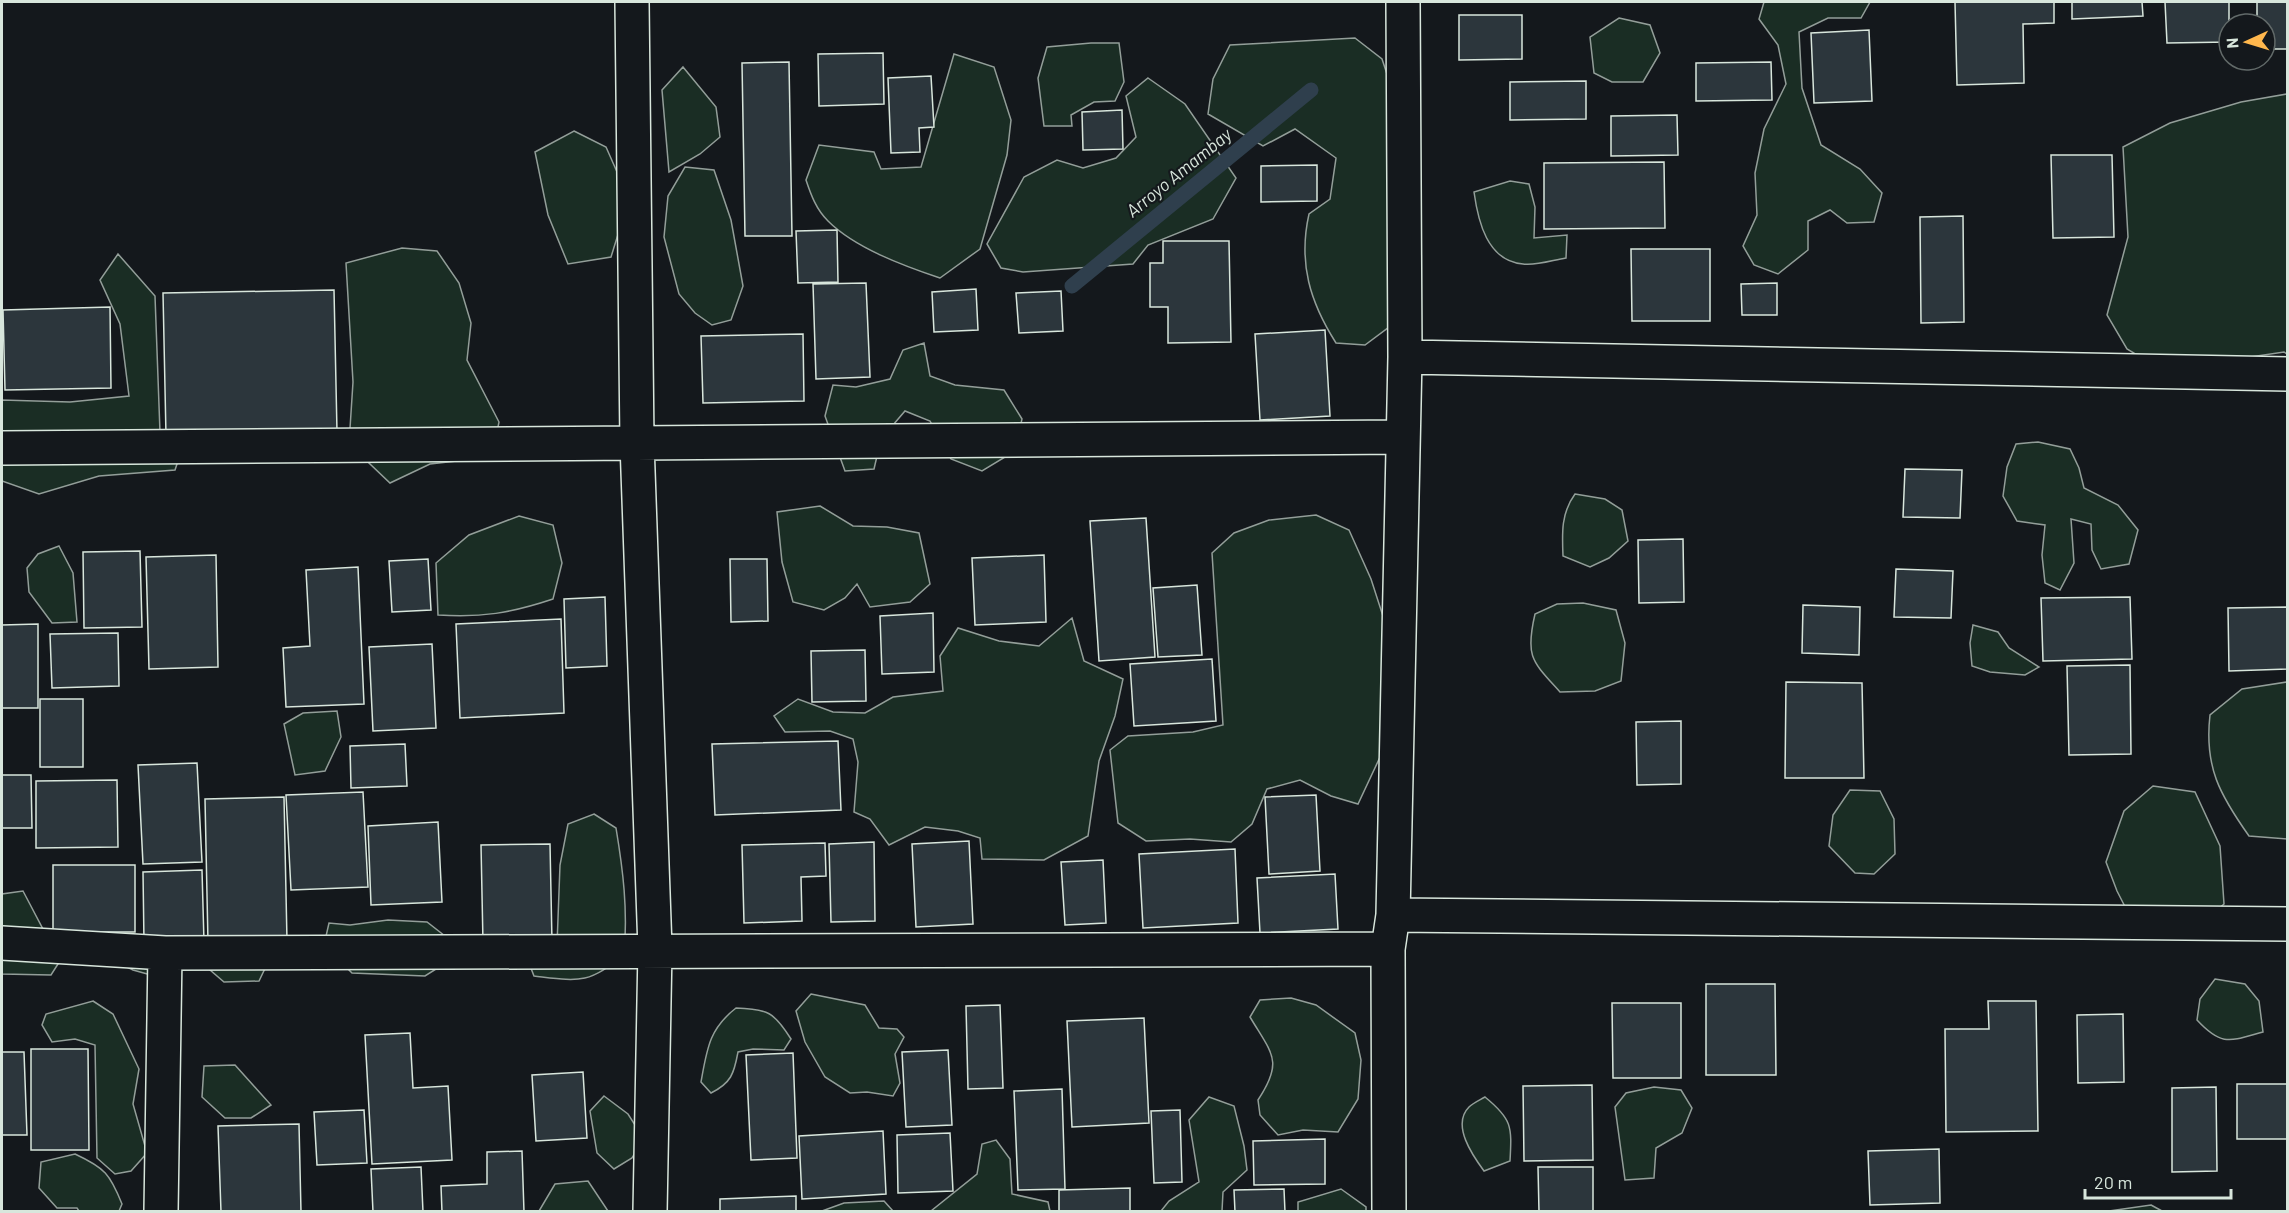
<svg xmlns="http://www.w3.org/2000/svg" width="2289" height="1213" font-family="Barlow,sans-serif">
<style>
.green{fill:#1a2d24;stroke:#939e99;stroke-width:1.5}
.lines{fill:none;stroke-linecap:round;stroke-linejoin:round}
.stream{stroke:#2f3f4d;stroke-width:15}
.building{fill:#2c363c;stroke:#d8e6dc;stroke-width:1.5}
.street-casing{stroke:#d8e6dc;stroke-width:36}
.street{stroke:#14181c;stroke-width:33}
.labels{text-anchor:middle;stroke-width:4.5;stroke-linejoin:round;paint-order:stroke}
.water-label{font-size:18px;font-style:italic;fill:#d8e6dc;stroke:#14181c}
</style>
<rect width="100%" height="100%" fill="#14181c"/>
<!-- green -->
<path class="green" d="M1764,2H1870L1861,18H1828L1799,32L1802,88L1821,145L1860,169L1882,193L1874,222L1847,223L1830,210L1808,221V250L1778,274L1754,265L1743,246L1757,215L1755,173L1764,129L1786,84L1778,45L1759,19Z
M1619,18L1650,25L1660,53L1643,82H1612L1594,73L1590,37Z
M1355,38L1382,59L1398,107L1389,327L1365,345L1336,343C1310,302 1298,263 1309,214L1330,199L1336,158L1295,129L1263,146L1208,114L1213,79L1230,45Z
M1091,43H1119L1124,82L1115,101L1094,102L1071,115L1072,126H1044L1038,78L1047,47Z
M954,54L994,67L1011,120L1007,155L980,249L940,278C904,266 855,248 828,221C816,209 811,195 806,180L819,145L874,152L881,169L921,167Z
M683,67L716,107L720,137L700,154L669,172L662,90Z
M1148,78L1185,104L1236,178L1213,219L1148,245L1133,264L1023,272L1001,268L987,244L1024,177L1057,160L1083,168L1116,158L1136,137L1126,96Z
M2287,94V354L2284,352L2162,370L2127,349L2107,315L2128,237L2123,147L2170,123L2241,102Z
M574,131L606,147L629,199L611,257L568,264L548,215L535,152Z
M685,167L714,170L731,220L743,286L731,320L712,325L695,313L679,294L664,237L668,196Z
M1510,181L1529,184L1535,207L1534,238L1567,235L1566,258C1553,260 1536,266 1523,264C1487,261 1478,221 1474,192Z
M402,248L437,251L459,283L471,323L467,360L499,422L492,457L430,464L390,483L349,444L353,382L346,263Z
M118,254L155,296L160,432L182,449L175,470L99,476L39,494L2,481V400L70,402L129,396L120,324L100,280Z
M924,343L930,376L955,385L1004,390L1022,419L1015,451L982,471L951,459L930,421L905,411L881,439L874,469L845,471L825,416L833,385L856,387L890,379L903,350Z
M2038,442L2070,449L2079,468L2084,488L2118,505L2138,530L2129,564L2101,569L2092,550L2091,524L2071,519L2074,563L2060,590L2045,583L2042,555L2045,525L2017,521L2003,496L2007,467L2016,444Z
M1575,494L1605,499L1622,510L1628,541L1609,558L1590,567L1563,556C1562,533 1561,513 1575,494Z
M820,506L853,526L887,527L919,533L930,584L910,602L870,607L857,584L845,598L824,610L793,602L782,562L777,512Z
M1316,515L1349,530L1371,579L1393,647L1381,755L1358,804L1331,796L1300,780L1267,789L1252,824L1231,842L1190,839L1146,841L1118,823L1110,750L1128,736L1193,732L1223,725L1212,553L1234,533L1269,520Z
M519,516L553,525L562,563L553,599C511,613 481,618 438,615L436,563L469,535Z
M59,546L73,573L77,622L52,623L29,592L27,568L38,554Z
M1583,603L1616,610L1625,643L1621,681L1595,691L1560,692C1532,661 1525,657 1535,614L1557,604Z
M1072,618L1084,661L1123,679L1115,716L1099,761L1088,836L1044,860L982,859L980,838L958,831L925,827L889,845L870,819L854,812L858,762L853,739L830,731L785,732L774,716L798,699L833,712L865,713L893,697L943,691L940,656L958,628L999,641L1039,646Z
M1973,625L1998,632L2009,648L2039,667L2025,675L1990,672L1972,666L1970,643Z
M2287,682V839L2249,836C2220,795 2204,767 2210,715L2242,689Z
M337,711L341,737L325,771L295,775L284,724L303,713Z
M2153,786L2195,792L2220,846L2224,904L2195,929L2137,930L2117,891L2106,862L2124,811Z
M1850,790L1880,791L1894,819L1895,854L1874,874L1855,873L1829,846L1833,815Z
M594,814L616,828C623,870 628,910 624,954C590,985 577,981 534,976L524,950L557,945L560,865L568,824Z
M23,891L43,929L65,953L51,975L2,974V894Z
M388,920L427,922L454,943L452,959L425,976L352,973L324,945L329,923L350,925Z
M271,956L259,981L224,982L196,958L165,979L133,970L111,959Z
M2215,979L2245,984L2259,1001L2263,1032C2230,1041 2222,1047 2197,1020L2200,999Z
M811,994L865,1005L879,1028L897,1029L904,1037L895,1054L900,1083L893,1096L867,1092L850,1093L825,1077L805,1042L796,1011Z
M1291,998L1316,1005L1355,1033L1361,1060L1358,1099L1338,1132L1303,1130L1278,1135L1260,1115L1258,1100C1284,1061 1272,1054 1250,1017L1260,1000Z
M93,1001L113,1014L139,1069L133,1104L147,1153L131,1171L115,1174L97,1158L95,1045L75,1039L52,1042L42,1025L46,1014Z
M736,1008C768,1009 774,1012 791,1039L784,1050L753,1049L738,1052C734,1074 731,1083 711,1093L701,1082C707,1049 709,1029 736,1008Z
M235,1065L271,1105L251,1118H225L202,1097L204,1066Z
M1654,1087L1681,1090L1692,1108L1682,1133L1656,1148L1654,1178L1625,1180L1615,1107L1626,1093Z
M604,1096L628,1114L644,1139L632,1158L614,1169L597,1153L590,1111Z
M1209,1097L1234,1106L1244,1146L1247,1170L1223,1192L1222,1211H1161L1169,1201L1199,1182L1189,1120Z
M1485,1097C1512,1119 1512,1126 1510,1161L1484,1171C1473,1156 1451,1125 1469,1107C1473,1103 1480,1100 1485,1097Z
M996,1140L1010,1159L1012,1194L1048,1202L1050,1211H931L977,1174L982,1144Z
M75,1154C105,1168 110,1174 122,1204L119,1211H79L77,1208H57L39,1188L41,1162Z
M588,1181L608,1211H539L555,1184Z
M1341,1189L1366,1207V1211H1298V1202Z
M884,1201L893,1211H822L844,1203Z
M2151,1205L2162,1211H2107H2109Z"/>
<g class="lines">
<!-- stream -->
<path class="stream" d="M1072,286L1311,90"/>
</g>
<!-- building -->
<path class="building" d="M1955,2H2054V23L2023,24L2024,83L1957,85Z
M2072,2H2142L2143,16L2072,19Z
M2165,2H2229V42L2167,43Z
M2257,2H2288V49H2265V24H2257Z
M1459,15H1522V59L1459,60Z
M1869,30L1872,101L1814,103L1811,33Z
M883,53L884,104L819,106L818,54Z
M789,62L792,236H745L742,63Z
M1771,62L1772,100L1696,101V63Z
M931,76L934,127L919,128L920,152L891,153L888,78Z
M1586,81V119L1510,120V82Z
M1122,110L1123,149L1083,150L1082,112Z
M1677,115L1678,155L1611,156V116Z
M2051,155H2112L2114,237L2053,238Z
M1664,162L1665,228L1544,229V163Z
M1317,165V201L1261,202V166Z
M1963,216L1964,322L1921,323L1920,217Z
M837,230L838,282L798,283L796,231Z
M1163,241H1229L1231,342L1168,343V307H1150V263H1163Z
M1631,249H1710V321H1632Z
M866,283L870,377L816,379L813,284Z
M1777,283V315H1742L1741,284Z
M976,289L978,330L934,332L932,292Z
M334,290L337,432L166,436L163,293Z
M1061,291L1063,331L1019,333L1016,293Z
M110,307L111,388L5,390L3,310Z
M1325,330L1330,416L1260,420L1255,334Z
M803,334L804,401L703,403L701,336Z
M1905,469L1962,470L1960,518L1903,517Z
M1146,518L1155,657L1099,661L1090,521Z
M1683,539L1684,602L1639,603L1638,540Z
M140,551L142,627L84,628L83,552Z
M216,555L218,667L149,669L146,557Z
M1044,555L1046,622L975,625L972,558Z
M428,559L431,610L392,612L389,561Z
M730,559H767L768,621L731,622Z
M358,567L364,704L286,707L283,648L310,646L306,570Z
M1896,569L1953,571L1951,618L1894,617Z
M1197,585L1202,655L1158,657L1153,588Z
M605,597L607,666L566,668L564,599Z
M2130,597L2132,659L2043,661L2041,598Z
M1803,605L1860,607L1859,655L1802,653Z
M2288,607V669L2229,671L2228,608Z
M933,613L934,672L882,674L880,616Z
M561,619L564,713L460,718L456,624Z
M38,624V708H2V625Z
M118,633L119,686L52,688L50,634Z
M432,644L436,728L373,731L369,647Z
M865,650L866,701L812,702L811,651Z
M1212,659L1216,721L1134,726L1130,664Z
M2130,665L2131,754L2069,755L2067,666Z
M1786,682L1862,683L1864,778H1785Z
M40,699H83V767H40Z
M1681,721V784L1637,785L1636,722Z
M838,741L841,810L715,815L712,744Z
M405,744L407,786L351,788L350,746Z
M197,763L202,862L143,864L138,765Z
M2,775H31L32,828H2Z
M117,780L118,847L36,848V781Z
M363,792L368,887L291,890L286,795Z
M1316,795L1320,871L1269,874L1265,797Z
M284,797L287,941L208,943L205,799Z
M438,822L442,902L371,905L368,826Z
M969,841L973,924L916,927L912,844Z
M874,842L875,921L831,922L829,844Z
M825,843L826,876L801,877L802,921L744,923L742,845Z
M550,844L552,942L483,943L481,845Z
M1235,849L1238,923L1143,928L1139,854Z
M1103,860L1106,923L1065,925L1061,862Z
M53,865H135V932H53Z
M202,870L204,942L144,943L143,872Z
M1335,874L1338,929L1260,933L1257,878Z
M1706,984H1775L1776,1075H1706Z
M1988,1001H2036L2038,1131L1946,1132L1945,1029H1989Z
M1612,1003H1681V1078H1613Z
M1000,1005L1003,1088L968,1089L966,1006Z
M2123,1014L2124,1082L2078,1083L2077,1015Z
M1144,1018L1149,1123L1072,1127L1067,1021Z
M410,1033L413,1088L448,1086L452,1160L372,1164L365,1035Z
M31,1049H88L89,1150H31Z
M948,1050L952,1125L906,1127L902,1052Z
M2,1052H24L27,1135H2Z
M793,1053L797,1158L751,1160L746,1055Z
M583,1072L587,1138L536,1141L532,1075Z
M2237,1084H2288V1139H2237Z
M1592,1085L1593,1160L1524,1161L1523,1086Z
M2216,1087L2217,1171L2172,1172V1088Z
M1062,1089L1065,1189L1018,1190L1014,1091Z
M364,1110L367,1163L317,1165L314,1112Z
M1180,1110L1182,1182L1154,1183L1151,1111Z
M299,1124L301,1212H221L218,1126Z
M883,1131L886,1194L802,1199L799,1136Z
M950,1133L953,1191L898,1193L897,1135Z
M1325,1139V1184L1254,1185L1253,1141Z
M1939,1149L1940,1203L1870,1205L1868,1151Z
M522,1151L524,1212H442L441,1186L487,1184V1152Z
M421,1167L423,1212H373L371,1169Z
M1538,1167H1593V1212H1539Z
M1130,1188V1212H1059V1190Z
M1284,1189L1285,1212H1235L1234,1190Z
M796,1196V1212H720V1199Z"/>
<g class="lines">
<!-- street casing -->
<g class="street-casing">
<path id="street" d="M632,2L637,443L655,949L650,1212
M1405,357L2288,374
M2,448L1402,437
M1393,915L2288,924
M2,943L165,953L1388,949
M161,1212L165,953
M1389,1212L1388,949L1393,915L1405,357L1403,2"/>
</g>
<!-- street -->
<use href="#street" class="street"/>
</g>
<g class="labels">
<!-- water labels -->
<g class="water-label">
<text transform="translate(1179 173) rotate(-39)" y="6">Arroyo Amambay</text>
</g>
</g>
<!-- border -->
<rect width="2289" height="1213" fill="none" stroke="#d8e6dc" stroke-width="6"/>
<!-- north arrow -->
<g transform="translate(2247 42) rotate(266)"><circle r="28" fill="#14181c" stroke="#626a69" stroke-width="1.5"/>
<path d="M0-4.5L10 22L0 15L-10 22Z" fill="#ffb74d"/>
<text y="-9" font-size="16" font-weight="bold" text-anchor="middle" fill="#d8e6dc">N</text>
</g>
<!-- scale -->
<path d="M2085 1189v9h146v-9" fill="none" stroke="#d8e6dc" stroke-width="3"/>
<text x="2094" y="1189" font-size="18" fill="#d8e6dc" stroke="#14181c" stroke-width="4.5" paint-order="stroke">20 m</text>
</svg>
